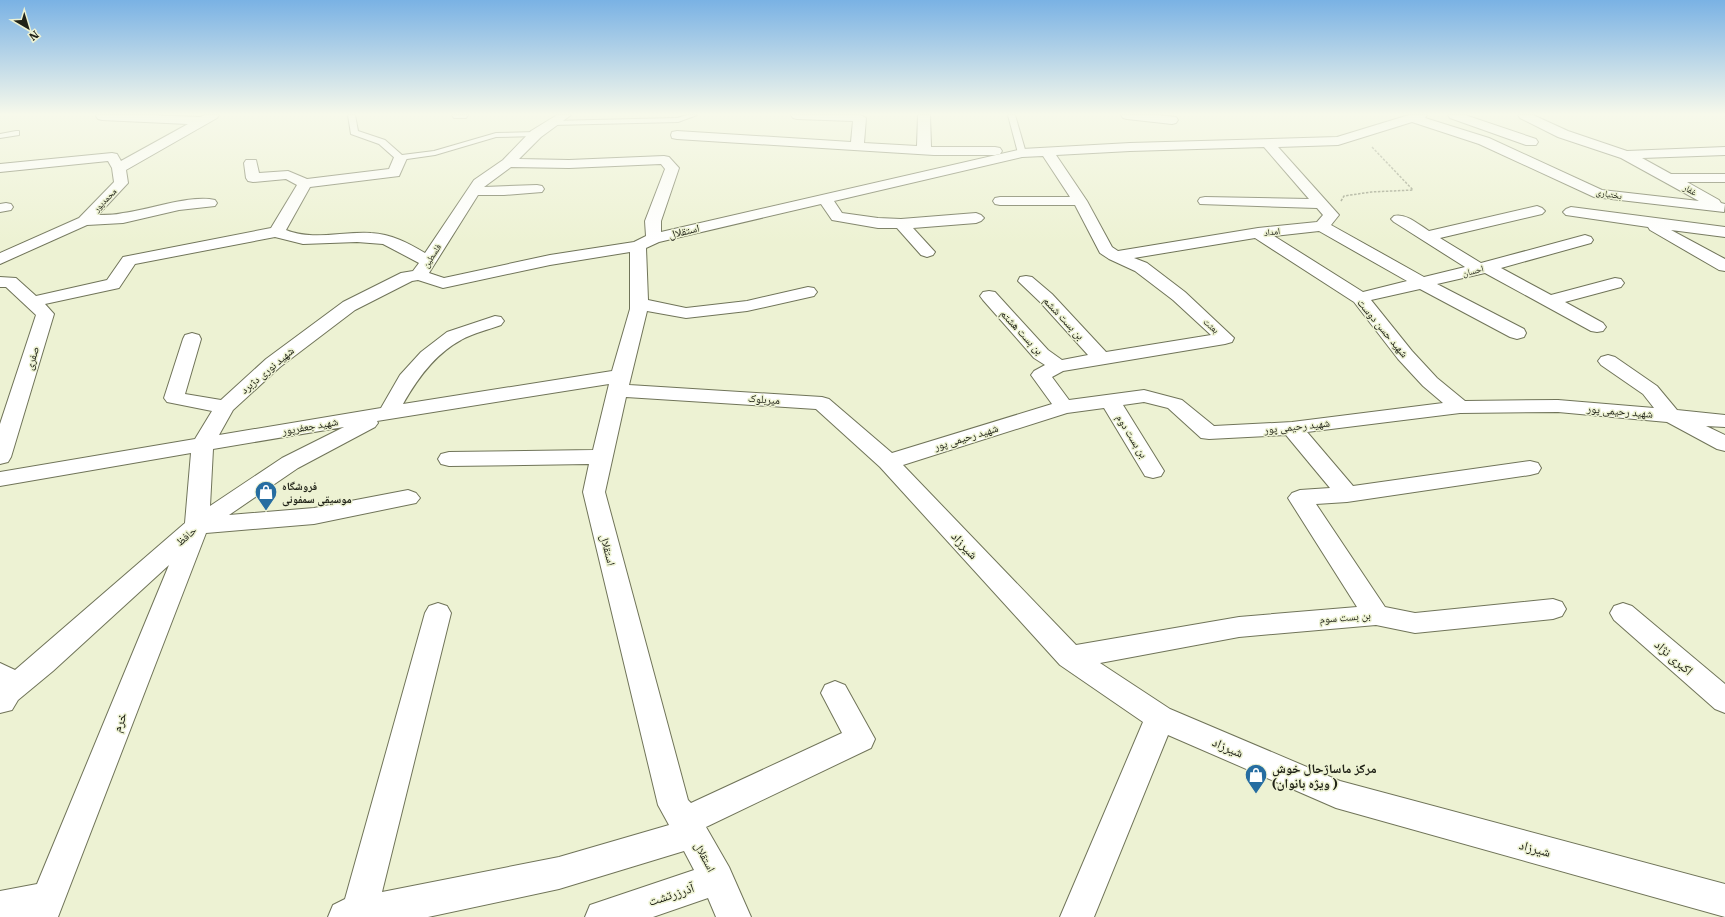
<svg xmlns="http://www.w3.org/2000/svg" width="1725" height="917" font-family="'IBM Plex Serif','Noto Naskh Arabic',serif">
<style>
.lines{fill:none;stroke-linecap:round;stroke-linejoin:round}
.lane-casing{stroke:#707459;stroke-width:2}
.street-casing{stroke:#707459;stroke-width:2}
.path{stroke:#979b84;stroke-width:1.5;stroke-dasharray:2.5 1.5;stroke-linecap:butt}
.lane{fill:#fff;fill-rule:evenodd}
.street{fill:#fff;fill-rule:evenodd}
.labels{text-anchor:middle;stroke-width:3;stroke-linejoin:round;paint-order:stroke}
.far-street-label{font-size:9px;fill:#202217;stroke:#edf2d3}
.street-label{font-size:11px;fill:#202217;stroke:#edf2d3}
.poi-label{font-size:11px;font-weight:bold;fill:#202217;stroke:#edf2d3;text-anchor:start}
.near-street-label{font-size:13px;fill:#202217;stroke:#edf2d3}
.near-poi-label{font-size:13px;font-weight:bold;fill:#202217;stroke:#edf2d3;text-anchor:start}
</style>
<rect width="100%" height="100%" fill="#edf2d3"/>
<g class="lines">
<!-- lane casing -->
<g class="lane-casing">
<path id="lane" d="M348,115H355L358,131L385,140L402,155L434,151L496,133L536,132L540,134L536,136L496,137L435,155L400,160H397L379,144L351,134Z
M687,115H697L678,122L552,125L548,123L552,121L677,118Z
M1008,115H1015L1026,153L1025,155H1019L1018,153Z
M16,131H19V135L0,138V134Z"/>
</g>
<!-- street casing -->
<g class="street-casing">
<path id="street" d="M97,115H149L200,117L205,115H219L217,118L126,170L128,183L98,215C106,215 115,215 123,213C148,210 192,194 215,200L217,203L215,206L179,210L123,223L87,225L0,264V253L79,218L114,182L112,168L108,161L0,172V164L112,153L117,154L121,161L188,124L102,120L98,119L96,116Z
M452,115H468L466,118H454Z
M557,115H571L541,137L519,159L569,160L664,156L669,157L679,168L661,221V232L1022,149L1130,143L1337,137L1409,115H1427L1425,118L1489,138L1602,190L1699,201L1621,158L1558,137L1520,118L1518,115H1533L1568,131L1627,151L1725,147V155L1642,158L1671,174H1725V182H1687L1719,200L1721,203L1725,204L1724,212L1594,197L1479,144L1412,122L1338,145L1278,147L1339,215L1331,225L1424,277L1465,267L1394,222L1391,219L1394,216C1406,213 1418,224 1429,231L1537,206L1542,208L1545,211L1542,214L1440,238L1481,263L1585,235L1591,237L1593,240L1591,243L1501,268L1551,295L1615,278L1621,279L1624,283L1621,287L1565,302L1603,323L1606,327L1603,331L1597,332L1591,331L1485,273L1437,284L1524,329L1526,333L1524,337L1517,339L1510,337L1420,289L1371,300L1412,351L1437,378L1465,401L1558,400L1654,408L1643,394L1601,365L1598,361L1601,357L1608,355L1615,357L1657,386L1677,410L1725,415V427L1706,426L1725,435V451L1717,449L1667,422L1558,412L1460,413L1307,432L1353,486L1530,461L1538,463L1541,468L1538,473L1530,475L1347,502L1316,504L1385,607L1415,613L1553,599L1562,602L1566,609L1562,616L1553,619L1415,633L1376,625L1239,637L1100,663L1170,709L1340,781L1725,884V917L1336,808L1168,735L1094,917H1060L1143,722L1060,665L880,467L816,409L626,397L605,492L688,800L691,803L842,733L821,693L825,685L835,681L845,685L875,739L871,748L706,827L729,867L751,917H716L708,898L653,917H585L590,905L694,870L684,851L559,889L428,917H328L333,905L345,899L425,613L429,606L438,603L447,606L451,613L382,892L559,857L669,825L658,805L583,492L589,464L449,466L441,464L438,459L441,454L449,452L593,450L609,384L377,421L378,423L375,427L298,468L229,515L314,508L408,490L416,493L420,498L416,503L314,524L206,533L58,917H0V891L37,884L169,565L53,671L18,700L12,710L0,713V663L15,670L185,523L191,453L0,486V472L195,439L212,411L167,402L164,398L183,339L185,335L192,333L199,335L201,339L185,394L221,400L266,359L343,302L401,273L413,271L419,263L383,244L357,242L303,244L275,237L135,264L119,288L45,304L54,314L11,457L8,462L0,464V424L36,315L6,287H0V277L16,278L36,296L107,280L123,257L271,228L297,185L286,179L253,182L248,181L246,178L244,163L246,160H256L259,173L288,171L307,179L389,169L395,155H405L407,158L399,176L310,187L286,230C313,241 343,231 371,233C392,234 408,243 425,253L474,180L503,160L531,131ZM1264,147L1309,199L1205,197L1200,198L1198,201L1200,204L1317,208L1323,215L1317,222L1258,228L1118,251L1112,247L1087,201L1056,155L1130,151ZM1043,156L1070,197H1000L995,198L993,201L995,204L1000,205H1075L1100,253L1109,259L1135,271L1173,300L1211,335L1106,352L1052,294L1032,277L1026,276L1020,277L1018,281L1040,302L1088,355L1062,360L1048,350L995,292L989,291L983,292L980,296L983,300L1034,358L1045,365L1034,371L1031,375L1052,404L892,453L829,399L822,397L629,385L647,311L686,318L747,311L814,296L817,292L814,288L808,287L747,301L686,308L648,300L646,248L659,242L821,204L832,220L878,228H897L921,255L927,257L933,255L935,252L913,228L976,223L981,221L984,218L981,215L976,213L901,219L878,218L842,213L834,201L1022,157ZM661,164L665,169L645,221L646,236L634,242L550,255L444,278L429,273L478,195H504L542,192L544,189L542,186L537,185L484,187L511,167L569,168ZM1319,231L1407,281L1363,292L1274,236ZM1255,238L1354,302L1398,359L1423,386L1443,403L1292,422L1214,426L1182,400L1144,390L1069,400L1052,377L1063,371L1225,344L1232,342L1234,338L1185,292L1147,263L1134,258ZM630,252V309L612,371L403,404C417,379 435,354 461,340C473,333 488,330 501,325L504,321L501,317L495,316L447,332L421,352L400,375L381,408L219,435L233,410L280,367L355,310L412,281L418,280L443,288L550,265ZM1144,402L1168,408L1201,438L1209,439L1286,435L1330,488L1300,490L1292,493L1288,498L1357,607L1239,617L1076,645L903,465L1067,413L1104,408L1145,476L1153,478L1161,476L1164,471L1123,405ZM344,427L282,458L210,506L213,449Z
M791,115H861L866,118L864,143L917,146L918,115H930L931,147H995L1000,148L1002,151L1000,154L995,155H934L677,139L672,138L671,135L672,132L677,131L851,142L853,121L797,119L793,118Z
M1121,115H1157L1176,117L1178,120L1176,123L1172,124L1127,119L1123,118Z
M1448,115H1465L1536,139L1538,142L1536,145H1526L1450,118Z
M6,203L11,204L13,207L11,210L0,212V204Z
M1571,207L1725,227V237L1671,230L1725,259V271L1719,270L1650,230L1648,227L1566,215L1563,212L1566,209Z
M1623,603L1632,606L1725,684V713L1715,709L1614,620L1610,613L1614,606Z"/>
</g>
<!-- path -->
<path class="path" d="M1341,201L1344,196L1371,192L1413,190L1371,146"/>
<!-- lane -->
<use href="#lane" class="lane"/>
<!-- street -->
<use href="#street" class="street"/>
</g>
<!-- sky -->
<linearGradient id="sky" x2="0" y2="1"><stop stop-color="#7ab2e4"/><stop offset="0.47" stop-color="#f7f9eb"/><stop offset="1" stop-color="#f7f9eb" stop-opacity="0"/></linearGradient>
<rect width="1725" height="243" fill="url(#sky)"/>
<!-- icons -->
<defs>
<g id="shop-pin" transform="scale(1.15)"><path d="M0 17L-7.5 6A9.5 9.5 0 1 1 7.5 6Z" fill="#266da1" stroke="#edf2d3"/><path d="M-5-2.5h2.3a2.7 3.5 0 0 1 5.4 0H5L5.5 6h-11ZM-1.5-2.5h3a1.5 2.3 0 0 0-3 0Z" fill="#fff"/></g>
</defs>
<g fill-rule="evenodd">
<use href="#shop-pin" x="266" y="492"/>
<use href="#shop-pin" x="1256" y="775"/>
</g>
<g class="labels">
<!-- far-street labels -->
<g class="far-street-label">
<text transform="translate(1690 190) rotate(28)" y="3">غفار</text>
<text transform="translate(1609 194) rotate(10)" y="3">بختیاری</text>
<text transform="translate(105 200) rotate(-46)" y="3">محمدپور</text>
<text transform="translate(1272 232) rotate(-7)" y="3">امداد</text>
<text transform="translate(432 256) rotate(-57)" y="3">فلسطین</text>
<text transform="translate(1473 271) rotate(-14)" y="3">احسان</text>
<text transform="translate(1211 326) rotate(42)" y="3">بعثت</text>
</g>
<!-- street labels -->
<g class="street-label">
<text transform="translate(684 231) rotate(-13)" y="4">استقلال</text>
<text transform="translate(1064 318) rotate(47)" y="4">بن بست ششم</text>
<text transform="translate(1383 328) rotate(50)" y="4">شهید حسن دوست</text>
<text transform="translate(1022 332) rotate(47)" y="4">بن بست هشتم</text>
<text transform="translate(32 358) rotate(-73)" y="4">صفری</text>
<text transform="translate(267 370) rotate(-40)" y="4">شهید نوری دژبرد</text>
<text transform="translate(764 399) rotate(4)" y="4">میربلوک</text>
<text transform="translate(1620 411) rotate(5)" y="4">شهید رحیمی پور</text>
<text transform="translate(310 426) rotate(-10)" y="4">شهید جعفرپور</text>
<text transform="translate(1297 426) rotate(-6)" y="4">شهید رحیمی پور</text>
<text transform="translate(1132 436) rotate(58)" y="4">بن بست دوم</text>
<text transform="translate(966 437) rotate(-17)" y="4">شهید رحیمی پور</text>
<text transform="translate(186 536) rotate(-41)" y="4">حافظ</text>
<text transform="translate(608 550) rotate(76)" y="4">استقلال</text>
<text transform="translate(1345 617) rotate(-5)" y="4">بن بست سوم</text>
<text transform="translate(705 857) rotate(62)" y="4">استقلال</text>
</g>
<!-- poi labels -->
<g class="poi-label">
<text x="282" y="490">فروشگاه<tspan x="282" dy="13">موسیقی سمفونی</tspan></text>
</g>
<!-- near-street labels -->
<g class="near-street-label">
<text transform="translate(965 545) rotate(47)" y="5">شیرزاد</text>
<text transform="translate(1674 657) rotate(41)" y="5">اکبری نژاد</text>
<text transform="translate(119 722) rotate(-68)" y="5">خرم</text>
<text transform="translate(1228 747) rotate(23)" y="5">شیرزاد</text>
<text transform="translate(1535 848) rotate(15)" y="5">شیرزاد</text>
<text transform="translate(671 894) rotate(-18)" y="5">آذرزرتشت</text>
</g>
<!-- near-poi labels -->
<g class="near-poi-label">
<text x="1272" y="773">مرکز ماساژحال خوش<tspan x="1272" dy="15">(ویژه بانوان )</tspan></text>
</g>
</g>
<!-- north arrow -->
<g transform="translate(28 28) rotate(142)" stroke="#edf2d3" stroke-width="3" paint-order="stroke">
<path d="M0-3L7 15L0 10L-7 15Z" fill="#202217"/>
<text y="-6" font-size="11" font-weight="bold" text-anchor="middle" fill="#202217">N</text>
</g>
</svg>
